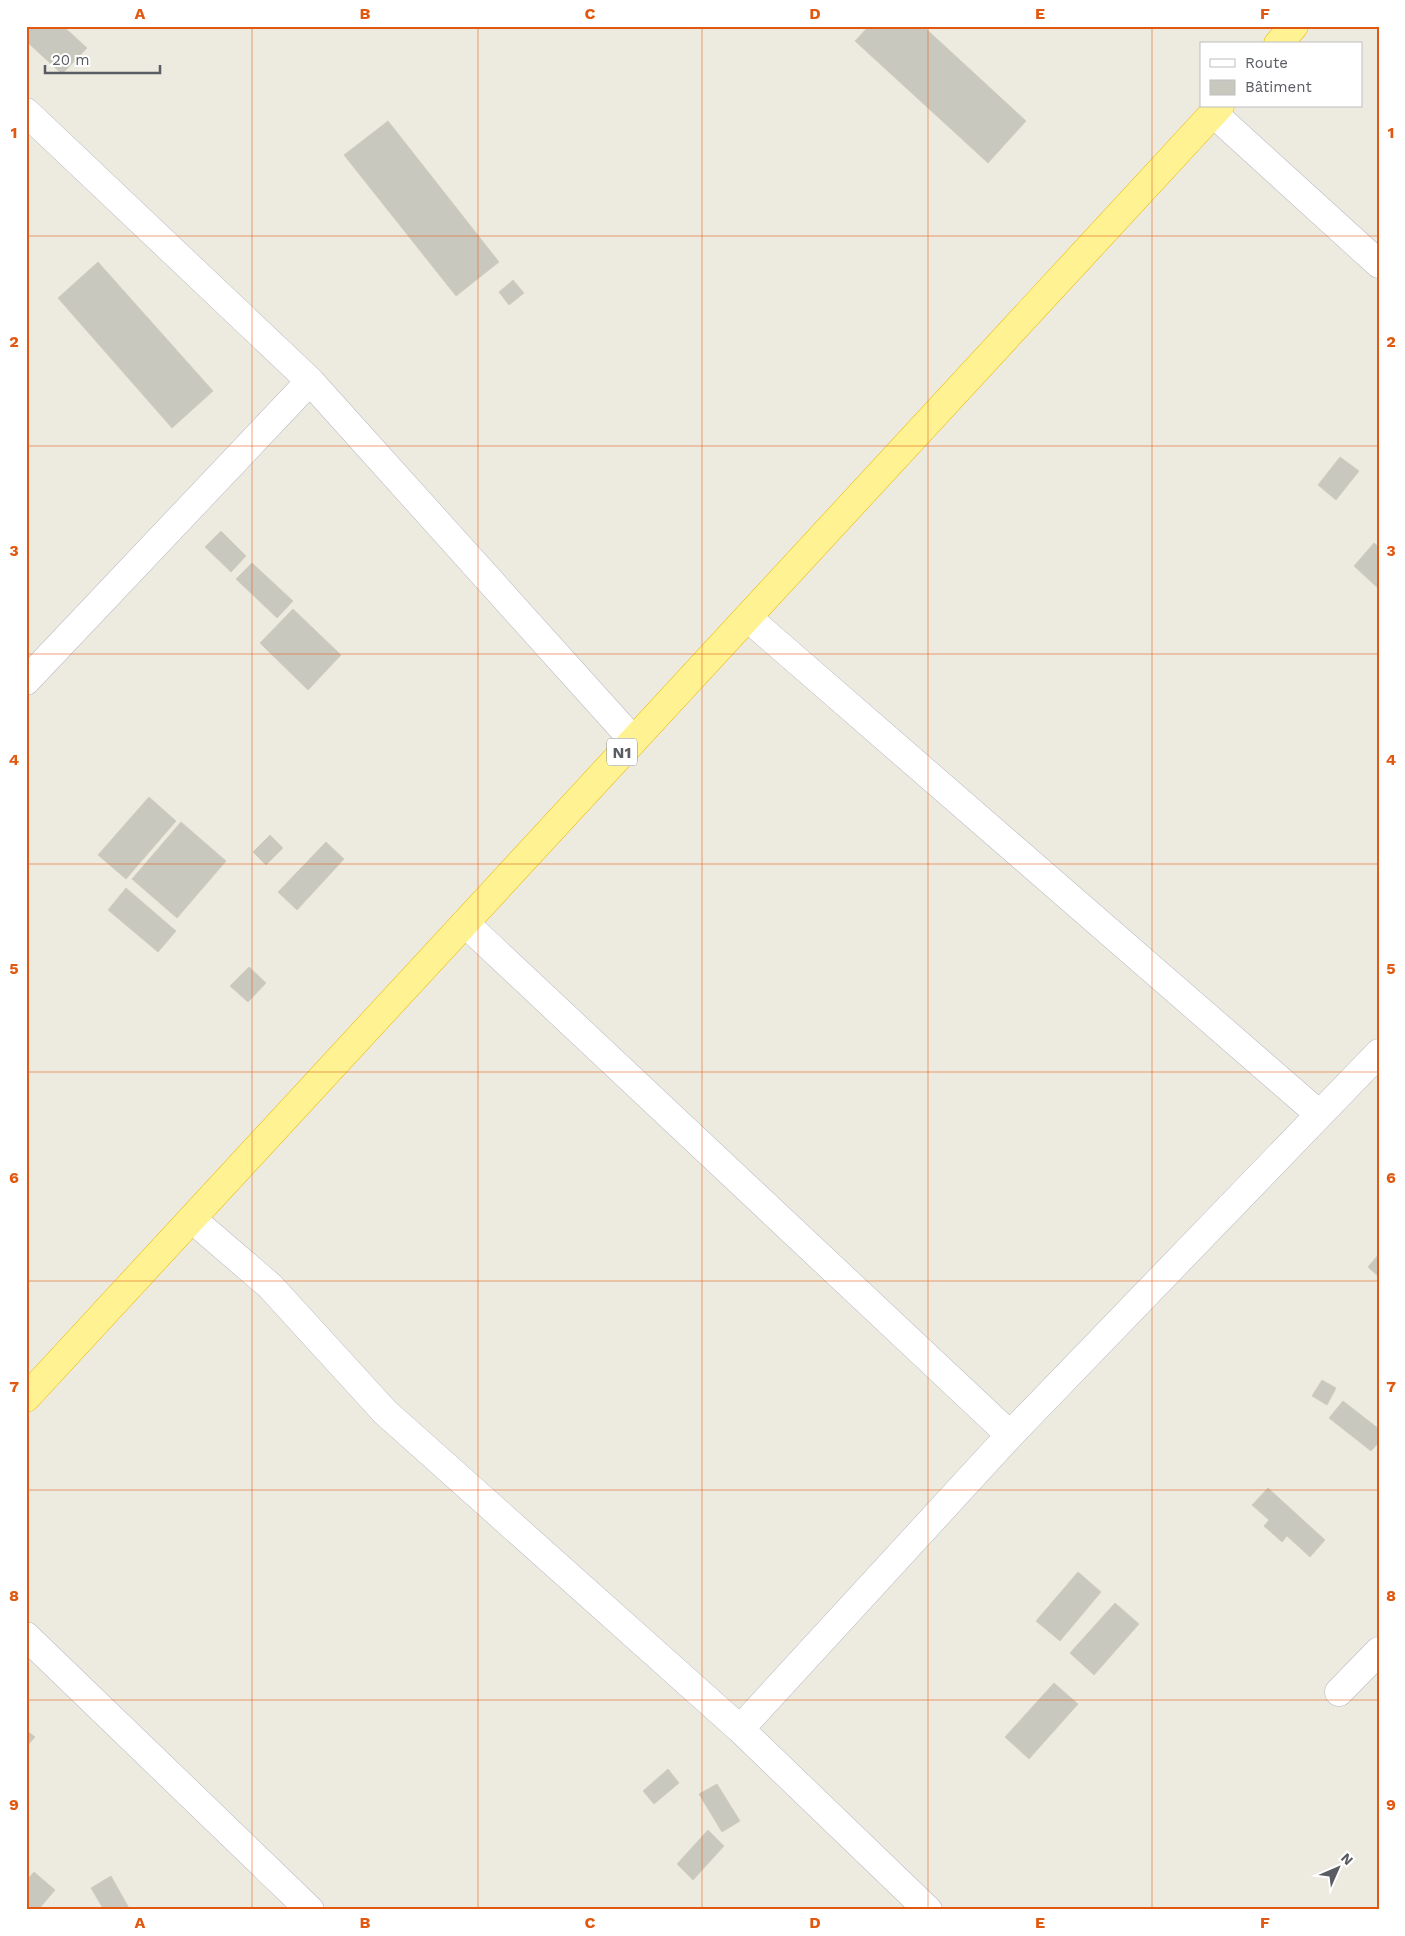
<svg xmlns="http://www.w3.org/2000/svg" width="1405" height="1936" font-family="'Work Sans',sans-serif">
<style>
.building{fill:#c9c8bf;stroke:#d1cdbe}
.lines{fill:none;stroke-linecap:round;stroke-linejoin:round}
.minor-casing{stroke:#b8bac0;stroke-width:29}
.trunk-casing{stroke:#ecb900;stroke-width:29}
.minor{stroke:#fff;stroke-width:28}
.trunk{stroke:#fff293;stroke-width:28}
.grid{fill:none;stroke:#e15910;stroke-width:1;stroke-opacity:0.55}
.labels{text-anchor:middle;stroke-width:4.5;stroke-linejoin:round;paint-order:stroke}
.shield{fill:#fff;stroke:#8b8d91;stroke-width:1}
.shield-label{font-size:16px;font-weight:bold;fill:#595c62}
.neatline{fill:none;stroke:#e15910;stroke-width:2}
.grid-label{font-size:16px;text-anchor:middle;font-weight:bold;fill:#e15910}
</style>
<rect width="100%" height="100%" fill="#edebe0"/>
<!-- building -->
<path class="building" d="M26,26H63L87,48L62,74L26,41Z
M869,26H923L1026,121L988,163L855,41Z
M388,121L499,262L456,296L344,155Z
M98,262L213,391L172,428L58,298Z
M513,280L524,293L509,305L499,292Z
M1340,457L1359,471L1336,500L1318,485Z
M221,531L246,556L231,572L205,547Z
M1374,543L1379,547V589L1354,566Z
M252,563L293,601L277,618L236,579Z
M293,609L341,655L308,690L260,643Z
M149,797L176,821L126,879L98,855Z
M181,822L226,861L177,918L132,879Z
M270,835L283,848L266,865L253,852Z
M326,842L344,859L297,910L278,892Z
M126,888L176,931L158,952L108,910Z
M249,967L266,983L248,1002L230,986Z
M1379,1254V1277L1368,1267Z
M1322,1380L1336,1388L1327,1405L1312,1396Z
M1343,1401L1379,1429V1442L1371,1451L1329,1418Z
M1268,1488L1325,1540L1310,1557L1287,1536L1282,1542L1264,1526L1269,1520L1252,1505Z
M1078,1572L1101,1592L1060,1641L1036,1621Z
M1115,1603L1139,1624L1094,1675L1070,1653Z
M1054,1683L1078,1704L1029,1759L1005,1737Z
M26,1730L35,1737L26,1747Z
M668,1769L679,1783L654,1804L643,1791Z
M717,1784L740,1821L722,1832L699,1794Z
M708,1830L724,1846L693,1880L677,1864Z
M34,1872L55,1890L38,1910H26V1881Z
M111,1876L130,1910H104L91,1888Z"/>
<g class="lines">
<!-- minor casing -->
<g class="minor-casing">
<path id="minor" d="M26,112L310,381L633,740
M1213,113L1379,264
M748,618L1319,1114
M26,681L310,381
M465,923L1010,1435
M192,1219L270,1286L385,1412L740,1729L928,1910
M26,1636L310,1910
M1339,1692L1379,1651
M740,1729L1010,1435L1379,1053"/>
</g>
<!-- trunk casing -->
<g class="trunk-casing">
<path id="trunk" d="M1278,44L1294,26
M26,1398L1220,106"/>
</g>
<!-- minor -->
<use href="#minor" class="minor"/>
<!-- trunk -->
<use href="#trunk" class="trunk"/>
</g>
<!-- grid -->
<path class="grid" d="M252,26V1910M478,26V1910M702,26V1910M928,26V1910M1152,26V1910M26,236H1379M26,446H1379M26,654H1379M26,864H1379M26,1072H1379M26,1281H1379M26,1490H1379M26,1700H1379"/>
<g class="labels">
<!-- shield labels -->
<rect class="shield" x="607" y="738.5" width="30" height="27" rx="4"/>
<g class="shield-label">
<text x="622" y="758">N1</text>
</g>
</g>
<!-- border -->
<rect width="1405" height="1936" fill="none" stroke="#ffffff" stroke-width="55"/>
<!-- legend -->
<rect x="1200" y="42" width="162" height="65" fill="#ffffff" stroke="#bdbec0"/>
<rect x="1210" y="59" width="25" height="8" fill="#ffffff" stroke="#bdbec0"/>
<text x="1245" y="68" font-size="15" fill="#595c62">Route</text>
<rect x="1210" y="80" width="25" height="15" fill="#c9c8bf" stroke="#bdbec0"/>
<text x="1245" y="92" font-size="15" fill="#595c62">Bâtiment</text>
<!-- north arrow -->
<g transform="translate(1338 1868) rotate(45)" stroke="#ffffff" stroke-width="4" paint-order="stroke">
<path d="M0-4L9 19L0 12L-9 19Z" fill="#595c62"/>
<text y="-8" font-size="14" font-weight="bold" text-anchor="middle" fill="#595c62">N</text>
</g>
<!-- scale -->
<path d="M45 65v8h115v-8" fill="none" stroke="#595c62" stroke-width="2.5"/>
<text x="52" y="65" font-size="15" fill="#595c62" stroke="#ffffff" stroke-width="4" paint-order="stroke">20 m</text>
<rect x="28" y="28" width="1350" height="1880" class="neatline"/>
<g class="grid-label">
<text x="140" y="19">A</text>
<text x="365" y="19">B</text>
<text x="590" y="19">C</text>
<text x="815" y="19">D</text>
<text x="1040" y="19">E</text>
<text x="1265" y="19">F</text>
<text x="14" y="138">1</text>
<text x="1391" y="138">1</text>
<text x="14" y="347">2</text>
<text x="1391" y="347">2</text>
<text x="14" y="556">3</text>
<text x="1391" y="556">3</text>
<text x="14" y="765">4</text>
<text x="1391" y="765">4</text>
<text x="14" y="974">5</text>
<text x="1391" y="974">5</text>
<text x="14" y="1183">6</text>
<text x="1391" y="1183">6</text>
<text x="14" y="1392">7</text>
<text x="1391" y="1392">7</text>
<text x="14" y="1601">8</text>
<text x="1391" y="1601">8</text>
<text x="14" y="1810">9</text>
<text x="1391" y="1810">9</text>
<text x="140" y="1928">A</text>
<text x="365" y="1928">B</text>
<text x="590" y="1928">C</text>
<text x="815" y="1928">D</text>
<text x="1040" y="1928">E</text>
<text x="1265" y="1928">F</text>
</g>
</svg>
